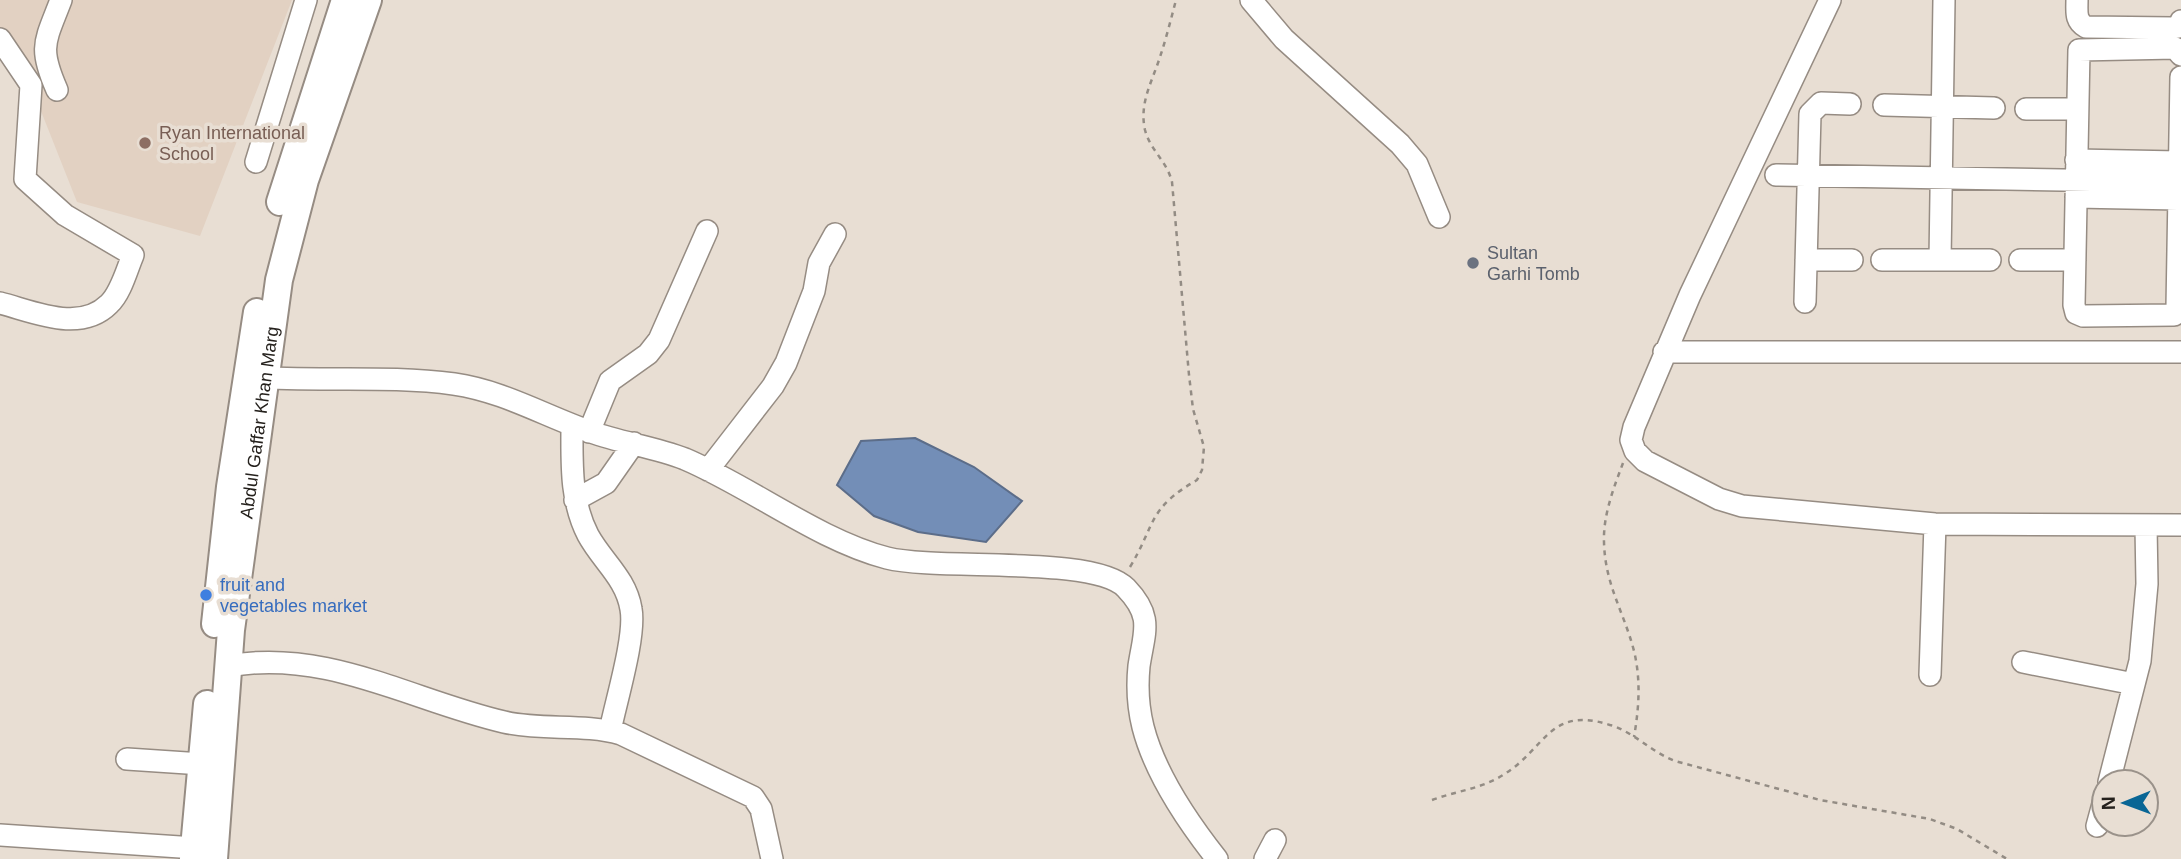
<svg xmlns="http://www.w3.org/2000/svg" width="2181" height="859" font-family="Helvetica,sans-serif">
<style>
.built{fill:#e2d1c2}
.water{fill:#738eb7;stroke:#5c6d89;stroke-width:2}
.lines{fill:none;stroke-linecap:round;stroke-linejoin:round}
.minor-casing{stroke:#968c83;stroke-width:24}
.major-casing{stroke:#968c83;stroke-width:30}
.path{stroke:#938c84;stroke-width:2.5;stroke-dasharray:5 5;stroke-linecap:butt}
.minor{stroke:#fff;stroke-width:21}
.major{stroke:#fff;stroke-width:26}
.education-dot{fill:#8d6e63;stroke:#e8ded3;stroke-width:2.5}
.worship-dot{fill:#6b7280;stroke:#e8ded3;stroke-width:2.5}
.shop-dot{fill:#3f7fe0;stroke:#e8ded3;stroke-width:2.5}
.labels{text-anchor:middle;stroke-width:7;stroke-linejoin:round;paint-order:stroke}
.education-label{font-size:18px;fill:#785e54;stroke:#e8ded3;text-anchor:start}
.worship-label{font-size:18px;fill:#5b616d;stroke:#e8ded3;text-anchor:start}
.street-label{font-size:18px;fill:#25211d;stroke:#e8ded3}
.shop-label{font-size:18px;fill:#366cbe;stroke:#e8ded3;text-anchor:start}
</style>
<rect width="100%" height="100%" fill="#e8ded3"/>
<!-- built -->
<path class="built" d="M0,0H292L200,236L77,202L20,58L0,35Z"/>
<!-- water -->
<path class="water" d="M915,438L974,467L1022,501L986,542L918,532L874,516L837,485L861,441Z"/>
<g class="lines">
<!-- minor casing -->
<g class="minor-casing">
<path id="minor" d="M1251,0L1284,39L1400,144L1417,164L1439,217
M1830,0L1690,295L1634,427L1631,440L1635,451L1645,461L1719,499L1742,506L1935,524L2181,525
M2077,0C2077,12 2075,21 2086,27L2173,28L2179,27L2181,21
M0,39L31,85L25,179L65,215L133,255C127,269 121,293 109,304C80,333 35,312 0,303
M2181,55L2175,48L2079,50L2074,305L2076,313L2083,316L2174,315L2177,308L2181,77
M57,90C38,47 45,42 61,0
M1884,105L1994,108
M2026,109H2077
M2076,160L2179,162
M256,162L306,0
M1776,175L2181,182
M2076,197L2178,199
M1806,260H1852
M1882,260H1990
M1940,260L1944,0
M2020,260H2075
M1805,302L1810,114L1821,103L1850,104
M1664,352H2181
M253,377C319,382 388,375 454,384C503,391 545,416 591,432C622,443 654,447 685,459C751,487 818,540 887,558C939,571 1095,555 1126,588C1154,617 1144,632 1139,666C1137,686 1138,707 1143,727C1155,774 1187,821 1217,859
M572,425C572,463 570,500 588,535C602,561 626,578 631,609C636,636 616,701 610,731
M589,432L610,381L648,354L659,340L707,231
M708,470L773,386L786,363L814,291L819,263L835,234
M575,500L606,483L634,443
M2023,662L2134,684
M229,666C325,648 413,701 504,722C543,731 583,723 621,734L753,797L761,809L772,859
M1930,675L1935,524
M127,759L202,764
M2109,782L2140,661L2147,584L2146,526
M2097,826L2104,800
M0,835L195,848
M1265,859L1275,840"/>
</g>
<!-- major casing -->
<g class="major-casing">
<g id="major">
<path d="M280,202L345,0"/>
<path d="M215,624L230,487L257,312"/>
<path d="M193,859L207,704"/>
<path id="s1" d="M214,859L231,630L279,280L305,180L368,0"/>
</g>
</g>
<!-- path -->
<path class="path" d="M1623,463C1614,487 1603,515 1604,542C1605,585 1624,612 1634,651C1641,680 1639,708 1634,737
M1130,567C1156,524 1147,509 1197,480L1202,470L1204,447L1193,409L1189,375L1172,182C1167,161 1150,150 1145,130C1139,103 1152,82 1160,57C1166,39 1171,19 1176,0
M1432,800C1456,791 1481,789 1503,775C1546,749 1549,705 1610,725C1634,732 1651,752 1675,761L1820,800L1930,819L1957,829L2007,859"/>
<!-- minor -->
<use href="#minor" class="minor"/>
<!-- major -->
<use href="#major" class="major"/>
</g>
<!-- markers -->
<circle class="education-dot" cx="145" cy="143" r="7"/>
<circle class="worship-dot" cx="1473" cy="263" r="7"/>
<circle class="shop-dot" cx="206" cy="595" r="7"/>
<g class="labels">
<!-- education labels -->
<g class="education-label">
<text x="159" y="139">Ryan International<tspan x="159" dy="21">School</tspan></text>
</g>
<!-- worship labels -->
<g class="worship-label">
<text x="1487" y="259">Sultan<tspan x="1487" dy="21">Garhi Tomb</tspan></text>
</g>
<!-- street labels -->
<g class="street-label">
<text dy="6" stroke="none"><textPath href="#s1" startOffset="439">Abdul Gaffar Khan Marg</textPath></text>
</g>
<!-- shop labels -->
<g class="shop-label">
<text x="220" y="591">fruit and<tspan x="220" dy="21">vegetables market</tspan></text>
</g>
</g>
<!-- north arrow -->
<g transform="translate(2125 803) rotate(269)"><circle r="33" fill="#e8ded3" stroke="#9a928a" stroke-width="2"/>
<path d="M0-5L12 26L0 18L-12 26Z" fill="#096695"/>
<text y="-10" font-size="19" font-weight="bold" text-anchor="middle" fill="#25211d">N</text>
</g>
</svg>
